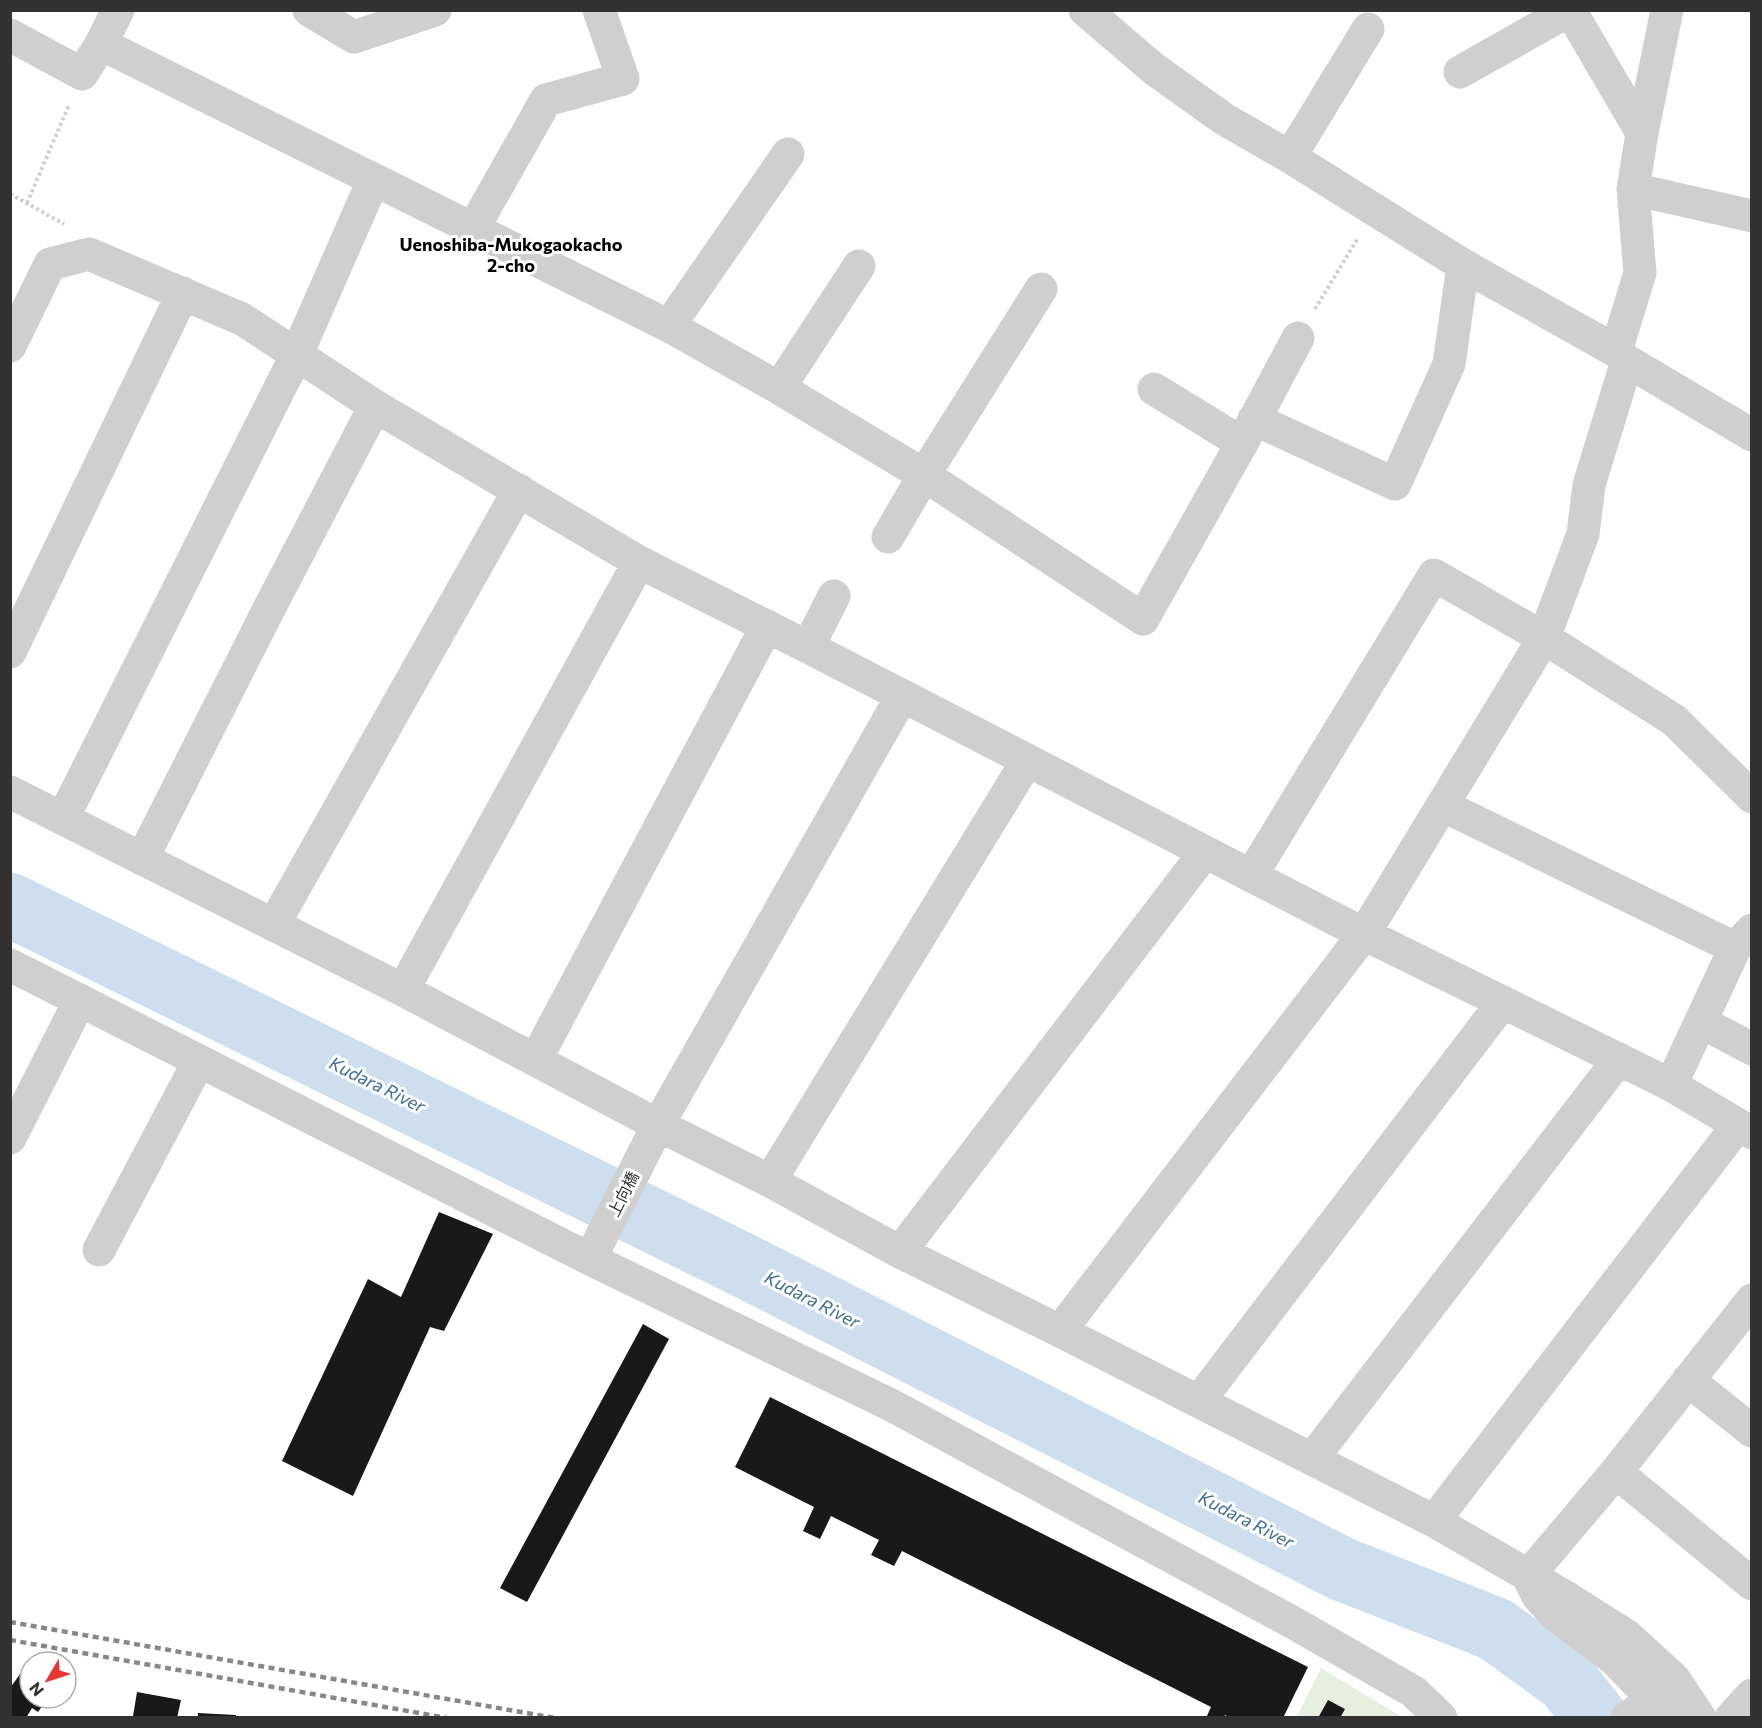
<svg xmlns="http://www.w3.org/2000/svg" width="1762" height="1728" font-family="Commissioner,'Noto Sans JP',sans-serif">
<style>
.green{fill:#e7efe0}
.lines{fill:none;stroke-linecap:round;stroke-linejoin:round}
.river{stroke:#cddeee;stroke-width:64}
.building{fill:#191919}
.path{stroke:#cfcfcf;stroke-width:4;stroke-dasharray:3 3;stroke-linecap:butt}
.minor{stroke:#cfcfcf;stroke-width:33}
.rail{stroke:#878787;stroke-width:4.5;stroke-dasharray:6 4.5;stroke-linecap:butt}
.labels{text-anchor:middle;stroke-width:6;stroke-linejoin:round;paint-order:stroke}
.street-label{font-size:16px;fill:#323232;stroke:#fff}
.neighbourhood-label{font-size:18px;font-weight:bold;fill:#000;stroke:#fff}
.water-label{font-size:18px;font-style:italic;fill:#3c6c98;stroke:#fff}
</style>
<rect width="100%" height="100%" fill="#fff"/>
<!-- green -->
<path class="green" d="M1321,1668L1402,1717L1296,1718Z"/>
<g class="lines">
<!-- river -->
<path class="river" d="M10,905L739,1263L1342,1569L1495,1629L1567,1681L1596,1718"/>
</g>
<!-- building -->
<path class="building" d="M439,1212L493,1234L444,1331L430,1327L353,1496L282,1461L368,1279L401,1297Z
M643,1324L669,1339L527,1602L500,1588Z
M770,1397L1308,1667L1283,1718H1230L1225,1715L1224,1718H1206L1211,1707L902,1551L894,1566L871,1555L879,1540L831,1516L820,1539L803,1531L814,1507L735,1467Z
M23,1670L30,1675V1698H48L38,1712L32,1708L26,1718H10V1688Z
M137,1692L181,1700L177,1718L133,1716Z
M1328,1700L1345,1709L1340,1718H1318Z
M198,1713L236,1715V1718H198Z"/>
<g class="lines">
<!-- path -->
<path class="path" d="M10,194L64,224
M27,203L69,105
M1315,309L1358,238"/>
<!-- minor -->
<path class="minor" d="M309,10L354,37L435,10
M1085,10L1154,69L1224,119L1290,157L1463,265L1616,351L1627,361L1752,435
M10,35L82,74L101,44L669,326L779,388L924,475L1143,619L1242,443L1298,338
M101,44L118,10
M1460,72L1570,10L1642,133L1633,189L1640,273L1616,351
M1642,133L1667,10
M1290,157L1368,29
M1633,189L1752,216
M473,229L546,100L623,79L599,10
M669,326L788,154
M10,346L50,264L89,254L242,319L375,406L639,562L808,647L1364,934L1671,1085L1752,1133
M779,388L859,266
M1154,389L1242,443
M1254,419L1395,484L1449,364L1463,265
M888,537L924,475L1041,289
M808,647L834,596
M10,652L183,293
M10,792L403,990L658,1125L770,1181L900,1252L1060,1331L1434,1521L1564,1596L1627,1636L1674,1679L1700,1718
M1442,805L1735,948
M63,818L296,356L373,181
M142,859L273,601L375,406
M1251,876L1434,575L1544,638L1583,534L1589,485L1627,361
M274,924L519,490
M10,965L590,1259L893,1406L1292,1622L1414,1692L1441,1718
M403,990L639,562
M1701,1022L1752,1049
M536,1059L767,626
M1671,1085L1735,948L1752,930
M10,1138L80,1000
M770,1181L1027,761
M99,1250L199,1061
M900,1252L1205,852
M590,1259L658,1125L902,696
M1060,1331L1364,934L1544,638L1674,720L1752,797
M1688,1380L1752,1431
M1199,1401L1503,1002
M1312,1459L1619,1059
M1616,1472L1752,1584
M1434,1521L1738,1125
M1627,1718L1653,1699
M1664,1718L1653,1699L1614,1659L1553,1613L1538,1596L1528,1576L1616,1472L1752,1300
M1731,1718L1752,1695"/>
<!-- rail -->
<path class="rail" d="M10,1622L555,1718
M10,1640L447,1718"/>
</g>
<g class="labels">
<!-- street labels -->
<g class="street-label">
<text transform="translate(623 1194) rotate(-63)" y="6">上向橋</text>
</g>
<!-- neighbourhood labels -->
<g class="neighbourhood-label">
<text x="511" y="251">Uenoshiba-Mukogaokacho<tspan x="511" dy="21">2-cho</tspan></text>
</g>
<!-- water labels -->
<g class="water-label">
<text transform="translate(377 1085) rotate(26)" y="6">Kudara River</text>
<text transform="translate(812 1300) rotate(27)" y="6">Kudara River</text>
<text transform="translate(1246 1520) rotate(27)" y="6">Kudara River</text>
</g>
</g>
<!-- border -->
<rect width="1762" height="1728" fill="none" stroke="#323232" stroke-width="24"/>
<!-- north arrow -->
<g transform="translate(48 1680) rotate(231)"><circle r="28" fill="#ffffff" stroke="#adadad" stroke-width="1.5"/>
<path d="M0-4.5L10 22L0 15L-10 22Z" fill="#ea3633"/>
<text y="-9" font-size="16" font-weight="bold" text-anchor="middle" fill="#323232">N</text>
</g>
</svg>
